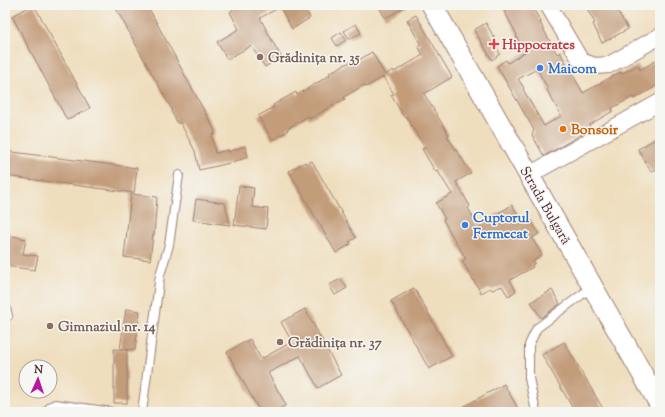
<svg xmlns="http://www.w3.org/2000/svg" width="665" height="417" font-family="'Sorts Mill Goudy',serif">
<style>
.building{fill:#c39c7a;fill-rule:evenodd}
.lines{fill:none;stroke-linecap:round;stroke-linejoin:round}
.service-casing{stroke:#9c7e74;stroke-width:10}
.minor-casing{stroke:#9c7e74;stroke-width:18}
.tertiary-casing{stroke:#9c7e74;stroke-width:22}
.service{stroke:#fff;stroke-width:8}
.minor{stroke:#fff;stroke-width:16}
.tertiary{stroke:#fff;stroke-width:20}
.health-dot{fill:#e0444e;stroke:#f6f6f2;stroke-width:1.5}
.education-dot{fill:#8d6e63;stroke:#f6f6f2;stroke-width:1.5}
.shop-dot{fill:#3f7fe0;stroke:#f6f6f2;stroke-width:1.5}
.food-dot{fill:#e8710a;stroke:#f6f6f2;stroke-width:1.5}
.labels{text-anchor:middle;stroke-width:3;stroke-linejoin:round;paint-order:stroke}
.health-label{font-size:14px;font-weight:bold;fill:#be3a42;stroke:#f6f6f2;text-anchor:start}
.education-label{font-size:14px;font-weight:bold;fill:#785e54;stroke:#f6f6f2;text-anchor:start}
.shop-label{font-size:14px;font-weight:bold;fill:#366cbe;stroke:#f6f6f2;text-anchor:start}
.food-label{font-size:14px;font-weight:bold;fill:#c56008;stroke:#f6f6f2;text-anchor:start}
.street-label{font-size:14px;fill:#4a1f2b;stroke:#f6f6f2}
</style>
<rect width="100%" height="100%" fill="#f6f6f2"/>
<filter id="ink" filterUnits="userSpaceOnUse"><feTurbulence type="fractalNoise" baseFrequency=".025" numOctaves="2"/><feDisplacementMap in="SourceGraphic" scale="8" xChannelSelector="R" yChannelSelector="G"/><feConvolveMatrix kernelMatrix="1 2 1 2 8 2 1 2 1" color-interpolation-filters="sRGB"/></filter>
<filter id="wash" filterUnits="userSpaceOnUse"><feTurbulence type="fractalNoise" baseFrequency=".012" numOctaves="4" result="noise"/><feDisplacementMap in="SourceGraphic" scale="16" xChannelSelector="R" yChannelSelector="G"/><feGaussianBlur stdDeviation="0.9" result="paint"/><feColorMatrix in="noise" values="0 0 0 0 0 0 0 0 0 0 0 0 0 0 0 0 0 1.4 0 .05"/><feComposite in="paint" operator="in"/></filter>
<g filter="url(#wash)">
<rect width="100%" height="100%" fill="#efdebe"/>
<g id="blocks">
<!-- building -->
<path class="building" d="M33,5H34L90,108L67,120L12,16Z
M114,5H147L215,131L214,132L215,134L212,135L215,153L228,150V152L245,146L248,157L230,163L199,170L195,151L180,122L178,124L171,111L172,110Z
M231,5H303L310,18L292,29L280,7L260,18L281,57L265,67L251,46L227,59L217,42L239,29L230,12L233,10Z
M378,5H409L385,18Z
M501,5H531L541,22L540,23L557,54L560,52L583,93L620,72L621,74L638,65L640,70L660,58V84L634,99L633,97L612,108L613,111L589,125L591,129L544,156L532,135L534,130L497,66L506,60L508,63L525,52L516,36L517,35ZM537,69L548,89L547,90L561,116L544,126L523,89L524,88L518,79Z
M585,5H614L628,29L602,43L593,24L595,23Z
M416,15L452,77L424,94L449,135L447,136L471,173L456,182L470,206L468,208L478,226L512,205L524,224L531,220L539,234L532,238L542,255L533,261L535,263L532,265L533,267L510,280L516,291L508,296L502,286L492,290L490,288L481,293L462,261L466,259L443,220L445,219L436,203L452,194L437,170L435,171L422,149L425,148L406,116L404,117L391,95L394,94L383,77L366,87L364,85L344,97L345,99L309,119L308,116L287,129L288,131L272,140L258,116L274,107L273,105L296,92L297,95L330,75L329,73L340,67L352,61L354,63L372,52L385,75L393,70L394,72L423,55L418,46L421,45L407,20Z
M486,23L495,39L493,40L500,54L492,60L474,30Z
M356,24L361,33L349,39L344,31Z
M341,32L346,40L337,46L332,38Z
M660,136V167L651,172L638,149Z
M5,151L137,168L134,193L5,176Z
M312,161L356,238L349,242L351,244L336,253L289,171L305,162L306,164Z
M239,186L254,188L252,207L268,209L266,229L234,225Z
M131,194L157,197L154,235H153L150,260L124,257Z
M196,199L225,203L230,225L193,220Z
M5,234L26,239L23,254L38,256L35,270L5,266Z
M341,279L347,288L335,295L329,285Z
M414,288L452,356L429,369L391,301Z
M552,290L560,304L541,318L531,302Z
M126,309L140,311L135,350L120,349Z
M305,309L341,375L318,388L300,356L268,373L286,405L274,412H260L227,352L250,339L261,359L292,342L281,322Z
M564,342L605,412H575L542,355Z
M114,349L127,350V403H114Z
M504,384L517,407L507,412H454Z"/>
</g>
</g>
<g filter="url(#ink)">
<use href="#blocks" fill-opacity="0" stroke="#9c7e74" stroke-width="1"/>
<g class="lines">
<!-- service casing -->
<g class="service-casing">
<path id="service" d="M5,304L8,316
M46,412L51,406L55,404L112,412
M142,412L160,275L169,245L179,175
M536,412L529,378V345L537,328L592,287"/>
</g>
<!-- minor casing -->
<g class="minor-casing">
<path id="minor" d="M548,5L581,61L595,66L609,65L660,36
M529,175L660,102"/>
</g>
<!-- tertiary casing -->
<g class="tertiary-casing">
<path id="tertiary" d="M432,5L660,405"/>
</g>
<!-- service -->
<use href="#service" class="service"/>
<!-- minor -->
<use href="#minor" class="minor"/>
<!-- tertiary -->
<use href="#tertiary" class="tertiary"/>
</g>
</g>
<!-- markers -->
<path class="health-dot" d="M492 38h4v4h4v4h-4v4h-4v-4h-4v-4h4z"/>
<g class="education-dot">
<circle cx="260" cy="57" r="4"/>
<circle cx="50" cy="326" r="4"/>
<circle cx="280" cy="342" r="4"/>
</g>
<g class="shop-dot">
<circle cx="540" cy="68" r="4"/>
<circle cx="465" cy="225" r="4"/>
</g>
<circle class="food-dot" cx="563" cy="129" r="4"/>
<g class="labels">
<!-- health labels -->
<g class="health-label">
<text x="502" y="49">Hippocrates</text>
</g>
<!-- education labels -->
<g class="education-label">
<text x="268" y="62">Grădinița nr. 35</text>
<text x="58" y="331">Gimnaziul nr. 14</text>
<text x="288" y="347">Grădinița nr. 37</text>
</g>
<!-- shop labels -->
<g class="shop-label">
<text x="548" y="73">Maicom</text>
<text x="473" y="222">Cuptorul<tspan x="473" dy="16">Fermecat</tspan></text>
</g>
<!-- food labels -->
<g class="food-label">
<text x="571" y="134">Bonsoir</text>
</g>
<!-- street labels -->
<g class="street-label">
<text transform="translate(546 205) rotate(60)" y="5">Strada Bulgară</text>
</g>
</g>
<!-- margin -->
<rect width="665" height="417" fill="none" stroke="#f6f6f2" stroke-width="20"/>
<!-- north arrow -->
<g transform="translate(38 379) rotate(3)"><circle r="19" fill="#f6f6f2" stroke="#b1a0a2"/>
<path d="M0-3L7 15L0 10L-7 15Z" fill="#b5179e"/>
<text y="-6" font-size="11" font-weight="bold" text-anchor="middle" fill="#4a1f2b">N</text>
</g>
</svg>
